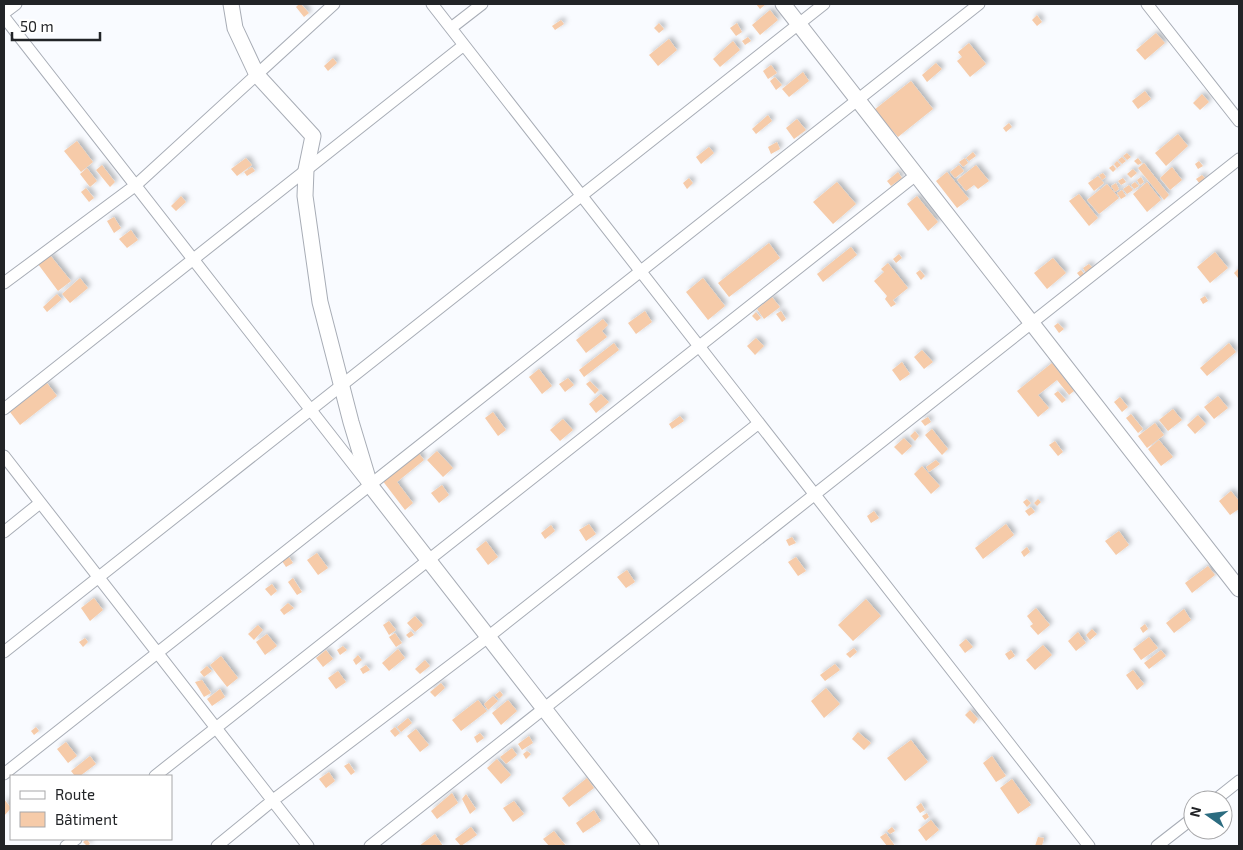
<svg xmlns="http://www.w3.org/2000/svg" width="1243" height="850" font-family="'Exo 2',sans-serif">
<style>
.building{fill:#f6cba9;filter:url(#shadow)}
.lines{fill:none;stroke-linecap:round;stroke-linejoin:round}
.minor-casing{stroke:#a8adb6;stroke-width:13}
.tertiary-casing{stroke:#a8adb6;stroke-width:17}
.minor{stroke:#fff;stroke-width:11}
.tertiary{stroke:#fff;stroke-width:15}
</style>
<defs>
<filter id="shadow"><feDropShadow dx="3" dy="-3" stdDeviation="2.5" flood-color="#0004"/></filter>
</defs>
<rect width="100%" height="100%" fill="#f9fbff"/>
<!-- building -->
<path class="building" d="M299,4H301L309,13L304,17L296,7Z
M756,4H766L760,9Z
M770,10L778,20L760,35L752,25Z
M1037,15L1042,22L1037,26L1032,20Z
M561,20L564,24L555,30L552,26Z
M659,23L664,29L659,33L654,28Z
M737,23L742,32L736,36L730,28Z
M1156,33L1165,43L1145,60L1136,50Z
M748,37L751,41L745,45L742,41Z
M669,39L677,50L658,66L649,55Z
M733,41L740,50L720,67L713,59Z
M969,43L986,64L970,77L957,61L962,57L958,52Z
M333,58L337,63L328,71L324,66Z
M936,63L942,69L927,82L922,75Z
M771,65L777,73L768,79L763,71Z
M803,72L809,81L789,97L782,89Z
M775,77L782,85L776,90L770,81Z
M911,81L933,109L898,137L874,110Z
M1145,91L1151,99L1138,109L1132,101Z
M1202,94L1209,102L1200,110L1193,103Z
M768,115L772,121L756,134L752,129Z
M797,119L806,130L794,139L786,128Z
M1009,123L1012,127L1006,132L1003,128Z
M1178,134L1188,146L1166,166L1155,153Z
M77,141L93,162L81,172L64,151Z
M777,142L780,149L771,154L768,147Z
M709,147L714,153L701,164L696,157Z
M973,152L976,156L969,161L966,158Z
M1127,153L1131,157L1127,160L1123,156Z
M1122,157L1126,161L1122,164L1118,160Z
M246,158L252,165L237,176L231,169Z
M965,158L968,163L963,167L959,162Z
M1138,158L1142,163L1138,165L1134,161Z
M1117,161L1121,165L1117,168L1114,164Z
M1199,161L1203,166L1198,169L1195,164Z
M1144,163L1169,195L1164,200L1138,168Z
M102,165L115,182L110,187L96,170Z
M959,165L964,171L955,178L950,172Z
M976,165L989,181L978,189L974,185L966,191L957,180Z
M1113,165L1116,169L1113,172L1109,168Z
M252,167L255,171L247,176L244,172Z
M1172,167L1182,180L1170,190L1160,178Z
M87,168L97,181L90,187L80,174Z
M1133,169L1137,173L1131,178L1127,174Z
M898,172L902,178L891,186L887,181Z
M947,172L969,199L957,208L936,181Z
M1103,173L1106,177L1102,180L1099,175Z
M1202,175L1206,179L1200,184L1196,179Z
M1098,176L1104,183L1094,191L1088,183Z
M1141,177L1144,182L1140,185L1137,180Z
M689,178L693,183L687,189L683,183Z
M1123,178L1126,182L1121,185L1118,181Z
M837,182L856,204L833,224L813,202Z
M1135,182L1139,186L1134,189L1131,185Z
M1147,182L1161,200L1147,212L1133,194Z
M1116,183L1119,189L1115,192L1111,186Z
M1107,184L1119,198L1099,214L1087,200Z
M1129,185L1133,190L1127,194L1123,189Z
M86,188L94,198L89,202L81,192Z
M1122,190L1126,196L1121,199L1117,193Z
M1079,194L1098,218L1089,226L1069,201Z
M181,196L186,202L176,211L171,206Z
M917,196L938,222L928,231L907,204Z
M114,217L121,228L114,233L107,221Z
M131,230L138,240L127,248L119,239Z
M769,243L780,258L729,297L718,283Z
M851,247L857,255L823,282L817,274Z
M1215,252L1228,268L1210,283L1197,267Z
M899,254L902,258L896,263L893,259Z
M50,255L71,281L58,291L38,264Z
M1053,258L1066,273L1047,289L1034,273Z
M888,263L908,288L893,300L896,304L891,307L885,299L887,296L874,281L884,272L881,269Z
M1089,264L1093,268L1086,273L1083,268Z
M1238,269L1239,270L1238,278L1234,273Z
M920,270L925,276L921,280L916,273Z
M1081,270L1085,275L1081,278L1077,273Z
M80,278L88,288L70,303L62,294Z
M703,278L725,306L708,320L686,292Z
M57,294L62,299L47,312L43,307Z
M1205,296L1208,301L1203,304L1200,299Z
M772,297L780,307L764,319L757,309Z
M645,311L652,322L636,334L628,323Z
M781,311L786,319L782,322L776,314Z
M756,312L761,318L757,321L752,316Z
M603,319L608,325L602,331L607,337L586,353L576,340Z
M1058,323L1064,329L1059,333L1054,326Z
M756,338L764,346L755,355L747,346Z
M614,343L619,350L584,377L579,370Z
M1229,343L1236,352L1207,376L1200,368Z
M922,350L933,362L924,369L914,357Z
M902,362L910,374L900,381L892,370Z
M1052,363L1074,391L1069,395L1057,380L1038,395L1049,408L1038,417L1017,391Z
M539,369L552,386L542,394L529,377Z
M568,378L574,385L565,392L559,384Z
M590,381L599,390L595,394L586,384Z
M47,383L57,396L20,425L10,412Z
M1058,391L1066,400L1062,403L1054,394Z
M601,394L609,402L596,413L589,404Z
M1218,396L1228,408L1214,419L1204,407Z
M1120,397L1128,407L1122,412L1114,402Z
M1173,409L1182,420L1168,431L1159,420Z
M493,412L506,430L498,436L485,418Z
M1131,414L1143,429L1138,433L1126,418Z
M1198,415L1206,424L1195,434L1187,425Z
M680,416L684,421L672,429L669,424Z
M928,417L931,422L925,426L921,421Z
M563,419L573,430L560,441L550,430Z
M1155,423L1164,435L1147,448L1138,436Z
M932,429L948,449L942,455L925,435Z
M915,431L919,436L915,441L910,436Z
M904,438L912,446L902,455L894,447Z
M1159,440L1173,457L1161,466L1148,449Z
M1055,441L1063,452L1058,456L1049,445Z
M437,451L453,468L443,477L427,460Z
M418,452L424,460L397,482L413,503L405,510L382,480Z
M936,460L940,464L929,472L926,467Z
M922,466L940,486L931,494L914,474Z
M442,485L449,495L439,503L431,493Z
M1231,491L1239,501V509L1230,515L1219,501Z
M1027,499L1031,503L1027,507L1023,502Z
M1038,499L1041,502L1037,506L1034,503Z
M1031,507L1035,512L1029,516L1025,511Z
M874,511L879,518L871,523L867,516Z
M589,524L596,534L586,541L579,530Z
M1006,524L1014,535L983,559L975,548Z
M551,525L555,531L545,539L541,533Z
M1119,531L1129,545L1116,555L1105,541Z
M792,537L796,543L789,546L786,540Z
M486,541L498,557L488,565L476,549Z
M1027,547L1030,552L1024,557L1021,552Z
M317,553L328,568L318,575L307,560Z
M289,557L293,563L286,567L282,561Z
M796,557L806,571L798,576L788,562Z
M1208,566L1215,575L1192,593L1185,583Z
M627,570L635,582L626,588L617,577Z
M293,578L302,592L297,595L288,582Z
M272,584L277,591L271,596L265,589Z
M94,598L103,610L90,621L81,608Z
M866,599L881,616L853,641L838,625Z
M288,603L294,608L284,615L280,610Z
M1036,608L1050,625L1038,635L1030,626L1033,624L1027,616Z
M1184,609L1191,620L1174,633L1166,623Z
M415,616L423,625L415,632L407,623Z
M389,621L396,630L389,635L383,625Z
M1145,624L1148,629L1143,633L1140,628Z
M258,625L263,630L254,640L248,634Z
M1092,629L1097,634L1090,640L1086,635Z
M411,631L414,635L409,638L406,635Z
M1078,632L1086,643L1076,651L1068,641Z
M395,633L402,643L396,647L389,637Z
M267,634L277,646L265,655L256,642Z
M1149,637L1158,648L1141,660L1133,649Z
M85,638L88,642L83,647L79,642Z
M966,639L973,647L965,653L959,645Z
M1043,645L1052,655L1035,670L1026,660Z
M343,646L347,650L340,655L337,650Z
M854,648L857,652L850,658L846,654Z
M398,649L405,658L389,671L382,663Z
M326,650L333,659L323,667L316,658Z
M1011,650L1015,656L1009,660L1005,654Z
M1161,650L1166,656L1149,669L1144,663Z
M358,655L362,660L356,665L353,660Z
M221,656L238,678L227,687L210,665Z
M425,660L430,666L420,674L415,669Z
M835,664L840,670L825,681L820,675Z
M366,665L370,670L363,674L360,669Z
M207,666L212,671L204,677L200,672Z
M1133,670L1144,684L1137,690L1126,675Z
M338,671L346,682L336,689L328,678Z
M202,680L211,693L204,697L195,682Z
M441,683L445,688L435,697L430,692Z
M826,688L840,704L824,718L811,701Z
M220,689L225,697L212,706L207,699Z
M500,691L503,695L499,699L495,695Z
M493,696L498,701L488,710L484,704Z
M478,700L487,711L461,731L452,720Z
M508,700L517,711L501,725L492,713Z
M970,710L978,719L974,724L965,715Z
M408,718L412,723L401,732L397,727Z
M36,727L39,731L34,735L31,731Z
M395,727L400,733L395,737L390,731Z
M416,729L429,745L420,752L407,736Z
M858,732L871,743L864,750L852,739Z
M480,733L484,738L477,743L474,737Z
M529,736L533,743L522,750L518,744Z
M911,740L928,762L905,781L887,758Z
M66,742L77,756L68,763L57,749Z
M512,748L517,755L506,764L500,757Z
M527,751L531,754L526,759L523,754Z
M90,756L96,764L80,776H75L71,771Z
M992,756L1006,776L996,782L983,763Z
M497,759L511,775L501,784L487,768Z
M349,763L355,772L351,775L344,766Z
M329,772L335,781L326,788L319,779Z
M587,778L594,788L569,807L562,798Z
M1012,779L1031,805L1018,814L1000,788Z
M452,793L458,803L437,819L431,811Z
M466,794L476,809L470,814L462,799Z
M4,799L11,808L4,816Z
M514,801L524,814L513,822L503,808Z
M921,803L925,810L920,813L916,807Z
M594,810L601,821L583,833L576,823Z
M927,813L929,817L925,820L922,816Z
M931,820L939,830L926,841L918,830Z
M471,827L477,835L461,846L455,839Z
M892,827L895,831L890,834L887,831Z
M554,831L566,846H549L543,839Z
M886,833L895,846H887L880,837Z
M435,834L443,846H419Z
M1038,837L1044,838L1042,846H1035Z
M87,839L90,844L87,846L83,842Z"/>
<g class="lines">
<!-- minor casing -->
<g class="minor-casing">
<path id="minor" d="M432,4L1089,846
M1147,4L1239,121
M4,13L16,4
M4,17L367,482
M451,28L482,4
M4,283L136,185L334,4
M4,409L464,45
M4,456L308,846
M4,532L40,503
M4,652L824,4
M4,774L979,4
M155,776L916,175
M1215,800L1239,781
M66,846L76,839
M217,846L272,801L488,637L759,423
M370,846L1239,159
M1157,846L1193,818"/>
</g>
<!-- tertiary casing -->
<g class="tertiary-casing">
<path id="tertiary" d="M231,4L235,28L257,75L313,136L306,170L305,196L320,302L351,422L370,485L651,846
M783,4L1239,589"/>
</g>
<!-- minor -->
<use href="#minor" class="minor"/>
<!-- tertiary -->
<use href="#tertiary" class="tertiary"/>
</g>
<!-- border -->
<rect width="1243" height="850" fill="none" stroke="#222427" stroke-width="10"/>
<!-- legend -->
<rect x="10" y="775" width="162" height="65" fill="#ffffff" stroke="#a7a7a9"/>
<rect x="20" y="791" width="25" height="8" fill="#ffffff" stroke="#a7a7a9"/>
<text x="55" y="800" font-size="15" fill="#222427">Route</text>
<rect x="20" y="812" width="25" height="15" fill="#f6cba9" stroke="#a7a7a9"/>
<text x="55" y="825" font-size="15" fill="#222427">Bâtiment</text>
<!-- north arrow -->
<g transform="translate(1208 815) rotate(284)"><circle r="24" fill="#ffffff" stroke="#a7a7a9"/>
<path d="M0-4L9 19L0 12L-9 19Z" fill="#2b6c80"/>
<text y="-8" font-size="14" font-weight="bold" text-anchor="middle" fill="#222427">N</text>
</g>
<!-- scale -->
<path d="M12 32v8h88v-8" fill="none" stroke="#222427" stroke-width="2.5"/>
<text x="20" y="32" font-size="15" fill="#222427" stroke="#ffffff" stroke-width="4" paint-order="stroke">50 m</text>
</svg>
